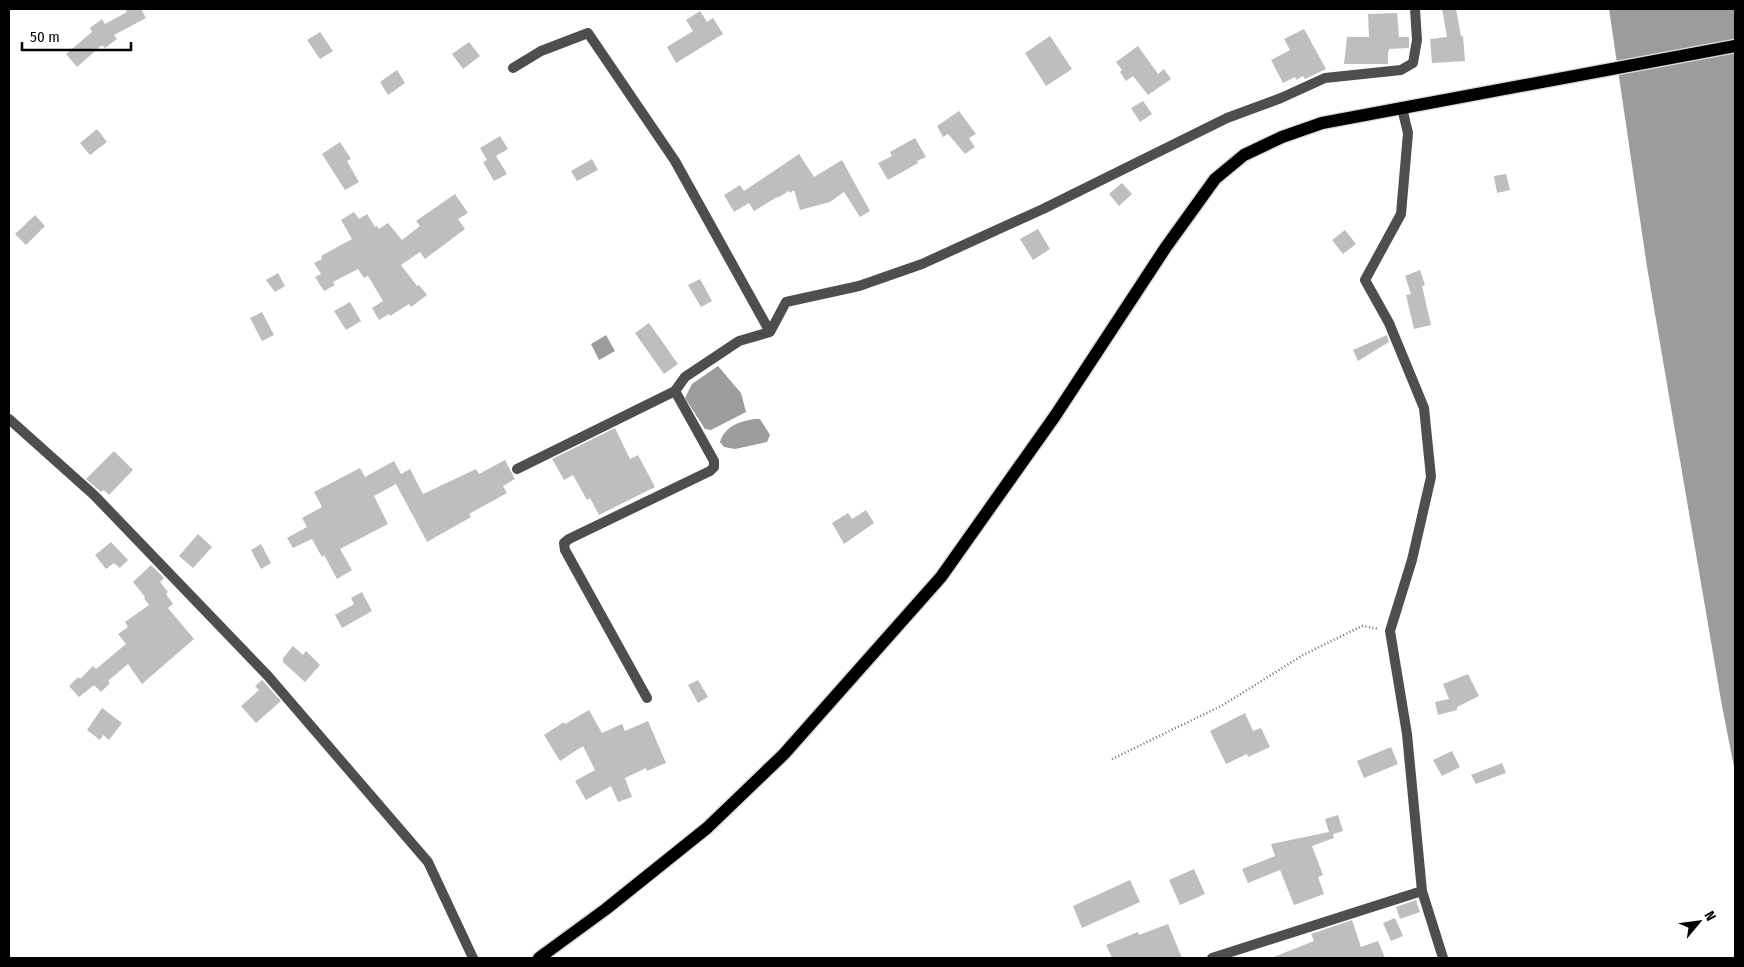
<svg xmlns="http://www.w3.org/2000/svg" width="1744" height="967" font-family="'Fira Sans Condensed',sans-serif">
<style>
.water{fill:#9c9c9c}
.building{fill:#bebebe}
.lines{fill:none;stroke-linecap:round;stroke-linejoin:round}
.primary-casing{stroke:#dbdbdb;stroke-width:15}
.path{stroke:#707070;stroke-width:2.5;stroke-dasharray:1 2.5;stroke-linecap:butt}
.street{stroke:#4e4e4e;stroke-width:10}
.primary{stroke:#000;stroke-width:12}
</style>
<rect width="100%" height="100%" fill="#fff"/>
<!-- water -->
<path class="water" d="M1609,9H1735V772L1722,706L1647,267Z
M606,335L615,351L599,360L591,344Z
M718,366L741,393L746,412L711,430L705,429L685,398L692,384Z
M755,419H760L770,435L767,442L735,449L724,447L720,442C725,426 740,421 755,419Z"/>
<!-- building -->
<path class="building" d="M125,9H141L146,18L114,35L117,39L105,48L102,45L77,67L66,54L92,32L90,28L102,19L105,24L127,12Z
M1442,9H1456L1461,36H1463L1465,61L1432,63L1430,39L1447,37Z
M700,11L707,22L713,18L723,34L676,63L667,47L693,31L686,20Z
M1397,13L1399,37H1409V48L1389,49V51H1388V64H1344L1347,37H1369L1368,14Z
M1304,29L1326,69L1305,79L1303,76L1296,80L1295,77L1283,83L1271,60L1290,50L1284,39Z
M320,32L333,51L320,59L307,40Z
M1050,36L1072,69L1046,86L1025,53Z
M469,42L480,56L463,69L452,54Z
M1138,46L1158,74L1164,69L1171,79L1148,95L1133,76L1126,81L1120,72L1122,70L1116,62Z
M397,70L405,83L388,95L380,82Z
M1143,101L1152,114L1140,122L1131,108Z
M959,111L976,134L969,138L975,147L965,154L948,134L943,137L937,126Z
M97,129L107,142L90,155L80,143Z
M500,136L508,149L496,156L507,174L494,181L483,162L487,160L480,148Z
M915,138L926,157L917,161L918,163L888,180L878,163L892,156L890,152Z
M340,142L351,159L347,161L359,182L345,190L322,154Z
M799,154L814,177L842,160L870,211L860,217L844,192L830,202L800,210L794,190L790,193L789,191L777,198V197L754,211L749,203L734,212L724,195L740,185L744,191Z
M592,159L598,170L577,181L571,171Z
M1506,174L1510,190L1497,193L1494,176Z
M1122,183L1132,194L1119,206L1109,194Z
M455,194L468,213L458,219L465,229L425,259L420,252L401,265L417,286L419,285L427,295L411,307L409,304L390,316L389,314L379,320L372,308L383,301L368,276L364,278L358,269L333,282L335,285L324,291L315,277L321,274L314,263L322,259L321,256L352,239L341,220L354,212L359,219L367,214L375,227L377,226L379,229L388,223L402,240L420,226L416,221Z
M35,215L45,226L26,245L15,234Z
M1038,229L1050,249L1033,260L1020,239Z
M1345,230L1356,244L1343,254L1332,240Z
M1420,270L1425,285L1422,286L1431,325L1414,329L1406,295L1411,294L1405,276Z
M278,273L285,286L275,292L266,280Z
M700,279L712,301L701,307L688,285Z
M350,302L361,321L346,330L334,311Z
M262,312L274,335L262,341L250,318Z
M649,323L678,364L664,374L635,333Z
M1387,335L1389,342L1358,361L1353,350Z
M615,428L630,459L638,455L655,487L599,515L590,498L587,500L573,475L564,480L552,459Z
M114,451L133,470L109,495L104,490L101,492L86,479Z
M505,460L515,479L503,486L507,493L469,514L471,517L427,542L396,484L374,496L388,524L340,549L352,570L337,579L324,555L322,557L312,539L293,548L287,538L307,527L302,518L322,507L314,492L360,468L365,477L394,461L401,474L410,469L423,494L476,469L479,474Z
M866,510L874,523L844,544L832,523L848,513L852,519Z
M198,534L212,547L193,568L179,556Z
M111,542L128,560L120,568L114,563L106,569L95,555Z
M261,544L271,563L261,569L251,550Z
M151,565L164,578L160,582L168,592L166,594L173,604L168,608L194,639L142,684L128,664L108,681L110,683L101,692L94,685L79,697L69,686L78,677L80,679L93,666L96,669L126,644L118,634L128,627L125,622L149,605L144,598L145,597L133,582Z
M362,592L372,611L342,628L335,615L354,604L351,598Z
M293,646L303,655L306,651L320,665L305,682L283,662V658Z
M1468,674L1479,696L1457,707V710L1438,715L1435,702L1449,699L1443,684Z
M262,680L281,701L256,723L241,706L259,690L255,686Z
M698,680L708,697L698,703L688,685Z
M102,708L122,723L109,740L103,735L100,740L87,730Z
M589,710L602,733L622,724L625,731L648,721L666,763L647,771L646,768L625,778L632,797L618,802L611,786L586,800L575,781L595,770L583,746L560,761L544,735L564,722L565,724Z
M1245,713L1253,731L1261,728L1270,747L1248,757L1247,754L1226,764L1210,731Z
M1391,747L1398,764L1364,778L1357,761Z
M1452,751L1460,767L1442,776L1433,760Z
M1502,763L1506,773L1476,784L1471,775Z
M1338,815L1343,831L1333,834L1334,838L1312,846L1323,875L1318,877L1324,894L1294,905L1280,870L1248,883L1242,869L1275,856L1271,844L1329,832L1325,819Z
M1194,869L1205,894L1180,905L1169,880Z
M1130,880L1140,902L1082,928L1073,906Z
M1416,900L1420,912L1400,919L1396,907Z
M1395,918L1403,936L1391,941L1383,923Z
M1352,920L1361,947L1378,941L1385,958H1271L1314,941L1311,934Z
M1168,924L1182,958H1112L1106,945L1138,932L1139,935Z"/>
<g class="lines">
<!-- primary casing -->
<g class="primary-casing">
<path id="primary" d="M539,958L606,909L707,828L784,754L941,577L1055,416L1166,247L1215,179L1244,155L1282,137L1322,123L1735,46"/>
</g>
<!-- path -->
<path class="path" d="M1112,759L1223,705L1303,655L1362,626L1379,629"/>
<!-- street -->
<path class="street" d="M513,68L541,51L588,33L675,161L770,332
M1402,108L1408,133L1401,214L1365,280L1389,323L1424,408L1431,477L1412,560L1390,631L1407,734L1422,891L1443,958
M9,419L94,495L268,676L428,862L473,958
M517,469L675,391L685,377L739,341L770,332L786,302L859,286L922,264L1043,209L1227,118L1281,98L1325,78L1401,70L1413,63L1417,40L1415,9
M647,698L565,550L564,543L569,539L710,471L714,467V461L675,391
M1212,958L1422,891"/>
<!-- primary -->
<use href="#primary" class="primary"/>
</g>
<!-- border -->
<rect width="1744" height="967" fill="none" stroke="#000000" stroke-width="20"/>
<!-- north arrow -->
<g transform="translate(1699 922) rotate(61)" stroke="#ffffff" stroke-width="4" paint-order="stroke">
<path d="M0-4L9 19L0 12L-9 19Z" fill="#000000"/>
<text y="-8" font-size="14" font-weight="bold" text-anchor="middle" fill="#000000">N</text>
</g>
<!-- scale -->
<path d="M22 42v8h109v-8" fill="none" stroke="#000000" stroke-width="2.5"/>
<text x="30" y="42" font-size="15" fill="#000000" stroke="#ffffff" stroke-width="4" paint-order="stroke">50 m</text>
</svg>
